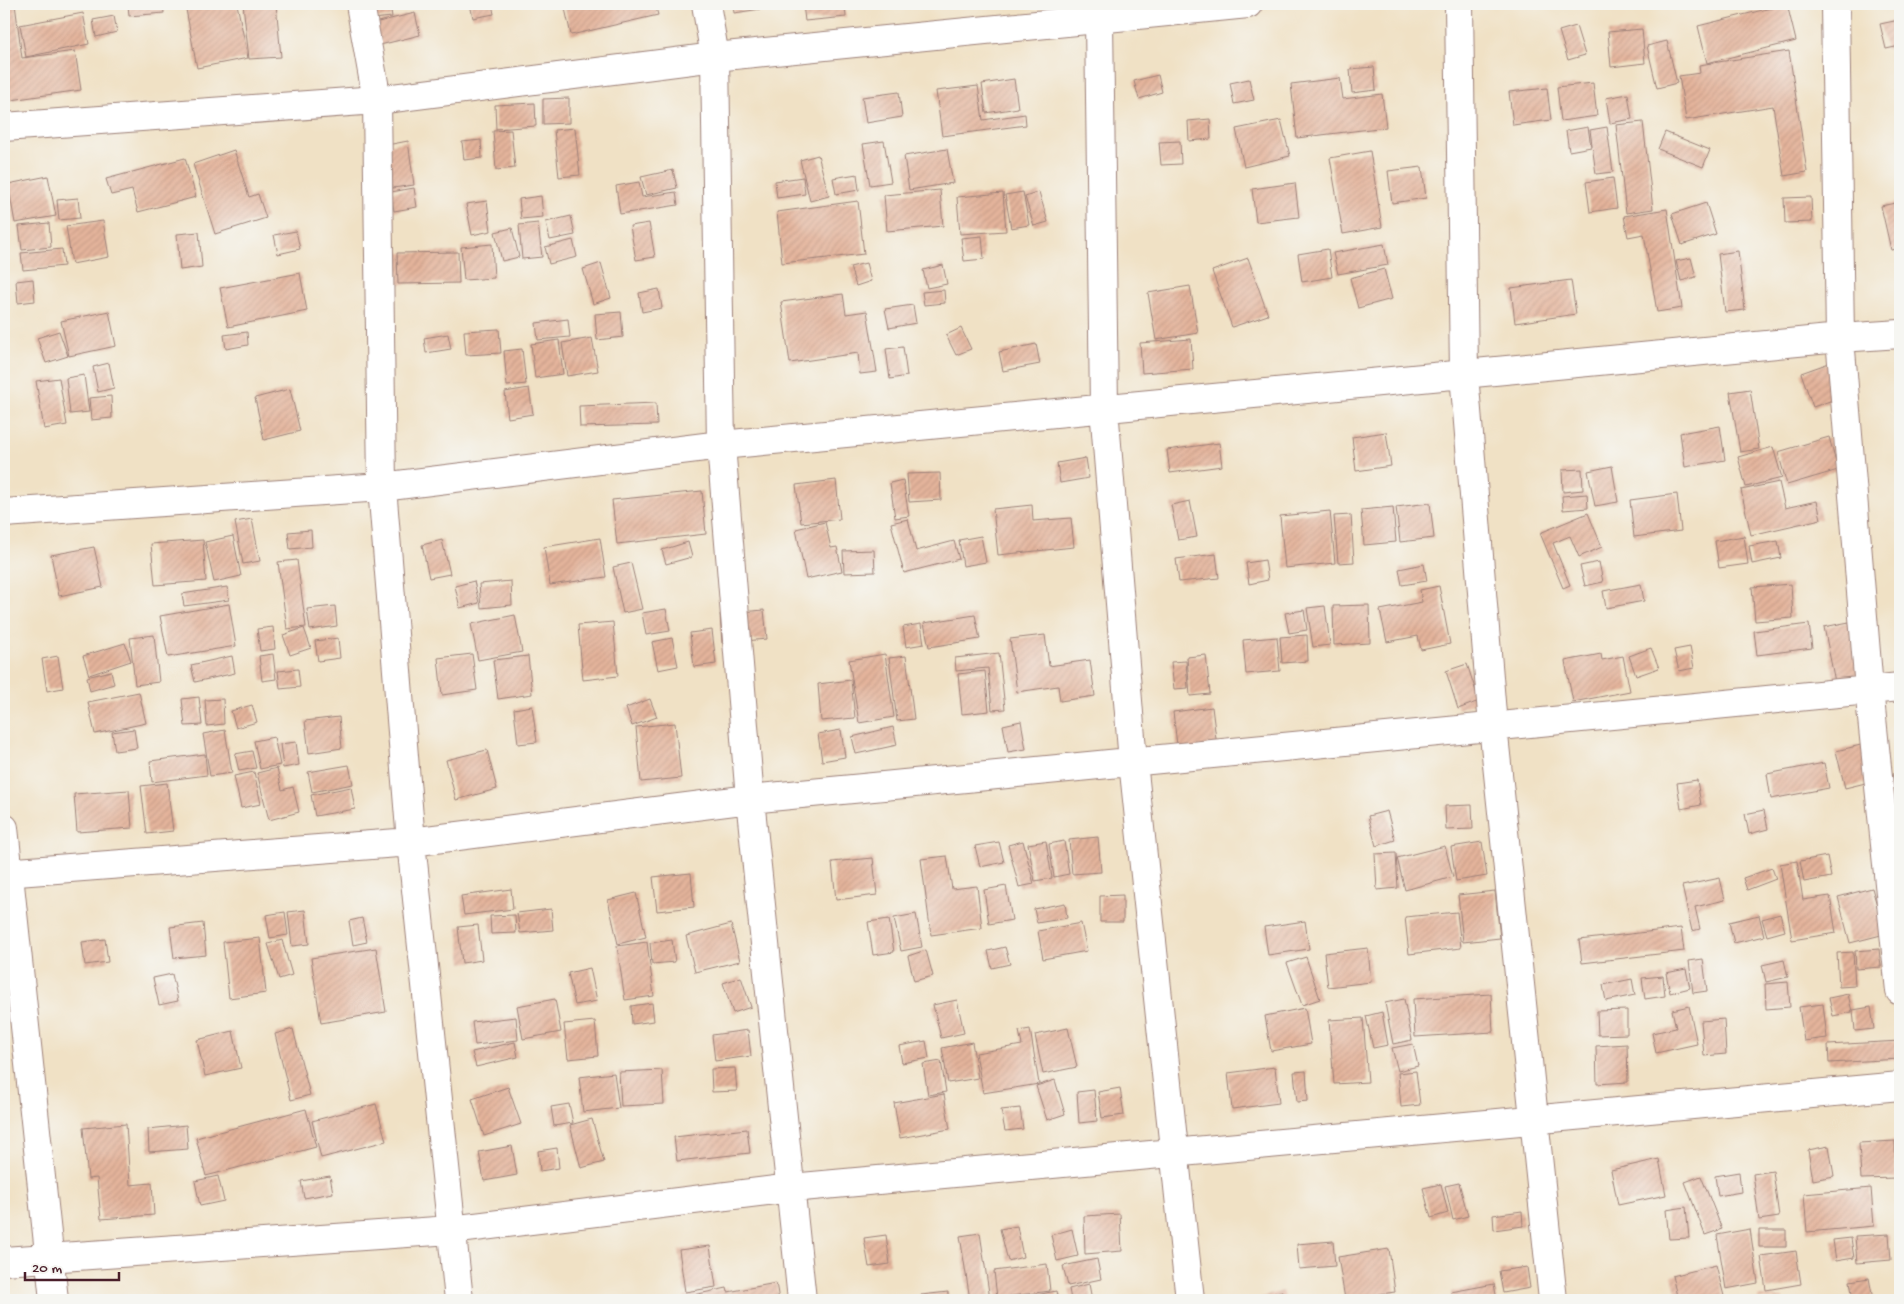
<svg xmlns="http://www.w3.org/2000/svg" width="1904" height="1304" font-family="'Gochi Hand',sans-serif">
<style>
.building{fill:url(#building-hatch)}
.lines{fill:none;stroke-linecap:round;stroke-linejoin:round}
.minor-casing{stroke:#9d8078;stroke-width:30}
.tertiary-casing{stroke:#9d8078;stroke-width:30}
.minor{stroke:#fff;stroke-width:28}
.tertiary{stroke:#fff;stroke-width:28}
</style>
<defs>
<pattern id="building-hatch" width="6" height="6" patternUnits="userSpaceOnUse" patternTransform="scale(1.25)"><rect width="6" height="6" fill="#e4b49b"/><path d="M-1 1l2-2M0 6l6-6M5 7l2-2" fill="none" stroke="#c59a86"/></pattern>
</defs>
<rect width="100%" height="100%" fill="#f6f6f2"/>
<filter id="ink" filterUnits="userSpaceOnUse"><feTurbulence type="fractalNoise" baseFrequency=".02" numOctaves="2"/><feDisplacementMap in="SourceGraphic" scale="10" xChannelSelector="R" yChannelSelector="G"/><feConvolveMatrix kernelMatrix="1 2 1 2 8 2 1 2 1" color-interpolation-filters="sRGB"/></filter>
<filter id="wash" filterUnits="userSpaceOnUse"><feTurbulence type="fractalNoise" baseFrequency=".0096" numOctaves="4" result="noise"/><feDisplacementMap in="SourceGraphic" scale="20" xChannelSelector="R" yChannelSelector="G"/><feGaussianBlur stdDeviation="1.12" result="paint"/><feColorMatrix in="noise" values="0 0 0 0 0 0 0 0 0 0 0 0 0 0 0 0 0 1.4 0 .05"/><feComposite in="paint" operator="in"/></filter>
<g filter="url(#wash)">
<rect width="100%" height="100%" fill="#f0e1c5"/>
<g id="blocks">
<!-- building -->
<path class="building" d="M4,4H15L22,58L75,51L81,90L4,101Z
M128,4H163L164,13L129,16Z
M185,4H237L248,58L197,68Z
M243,4H276L281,57L249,59Z
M360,4H390L392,17L372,19Z
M470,4H492L494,14L473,18Z
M564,4H655L658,15L571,35Z
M733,4H761V9L734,13Z
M803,4H845L846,17L805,21Z
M1787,4L1796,41L1707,63L1698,26Z
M83,13L89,44L26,57L20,25Z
M415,13L420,35L380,45L374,23Z
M114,16L117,32L96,37L93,20Z
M1899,20L1900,46L1886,49L1880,24Z
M1576,26L1585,55L1568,60L1559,31Z
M1642,29L1645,63L1611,67L1608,32Z
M1667,41L1677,83L1657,88L1647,46Z
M1789,51L1807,172L1784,176L1773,106L1686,120L1679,76L1700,73L1699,65Z
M1374,67L1376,90L1352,93L1350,69Z
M1158,75L1162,92L1139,99L1134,81Z
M1340,78L1343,99L1382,94L1386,127L1297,138L1291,84Z
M1014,79L1018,108L986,113L982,84Z
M1249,79L1254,100L1234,104L1230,83Z
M1593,83L1597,116L1561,121L1557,87Z
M978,86L983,120L1025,114L1026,125L942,136L936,91Z
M1547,88L1551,120L1513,125L1509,92Z
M899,92L902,117L866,123L862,97Z
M1628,94L1632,119L1610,123L1606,98Z
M569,98V123L543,124V99Z
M535,103L536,126L496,129L495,105Z
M1210,119L1211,139L1189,141L1188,121Z
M1281,120L1290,156L1244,167L1236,129Z
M1643,122L1653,209L1626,213L1616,125Z
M1588,127L1591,147L1569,151L1566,131Z
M1607,127L1613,172L1596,174L1590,130Z
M575,128L580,175L559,177L554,130Z
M511,130L515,168L496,170L493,131Z
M1665,132L1710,150L1703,167L1658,149Z
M481,140L482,158L464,160L462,142Z
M408,141L414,185L393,188L387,145Z
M884,141L891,182L870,185L863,144Z
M1180,141L1181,164L1161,165L1159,142Z
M947,149L953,183L909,190L904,156Z
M234,150L249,197L258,194L266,218L215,234L193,164Z
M1370,151L1382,227L1343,234L1330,158Z
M818,155L829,196L810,201L800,160Z
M185,158L196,197L138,212L132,190L111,195L106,179Z
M1422,167L1426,198L1392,203L1388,171Z
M673,170L677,188L646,195L641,177Z
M857,174L859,190L836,194L833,178Z
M48,176L56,216L15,223L8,184Z
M803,177L805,194L777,198L775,181Z
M1613,178L1617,208L1590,212L1586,182Z
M639,182L642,197L676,192L678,205L620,214L616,186Z
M1295,183L1299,217L1256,222L1252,189Z
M414,188L417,207L394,211L391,192Z
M940,190L943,226L887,231L884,195Z
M1023,192L1029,225L1011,228L1005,195Z
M1039,192L1048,222L1034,226L1025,197Z
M1003,193L1006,231L960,234L957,197Z
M541,196L543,217L521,219L519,199Z
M1811,197L1812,222L1785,223L1784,198Z
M78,198L80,218L59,220L57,200Z
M487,201L491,231L472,235L466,204Z
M858,201L864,254L782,263L777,212Z
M1900,202V248L1891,250L1881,206Z
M1706,203L1716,234L1682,245L1672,214Z
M1667,209L1682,308L1657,312L1644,234L1628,237L1624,216Z
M571,216L575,235L550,240L546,222Z
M103,221L109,257L72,264L66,226Z
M49,223L51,247L22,250L19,226Z
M538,223L542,257L522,259L519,225Z
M649,223L655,257L636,260L630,226Z
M512,228L519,257L502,261L495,232Z
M296,231L300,249L278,254L274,235Z
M199,232L202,267L180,270L177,234Z
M982,236L984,259L964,261L961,238Z
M573,240L577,257L549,264L545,247Z
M492,244L494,278L464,280L461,247Z
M1384,244L1388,265L1338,274L1333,253Z
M62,249L64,266L23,270L21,253Z
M1328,249L1332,277L1302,282L1298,254Z
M1738,251L1745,310L1725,312L1718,254Z
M458,252L459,283L398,284L397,253Z
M1248,258L1268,315L1232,327L1212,271Z
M1691,258L1696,277L1681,281L1676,261Z
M601,263L611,298L593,304L583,269Z
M866,263L871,281L856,286L850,267Z
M943,265L947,284L927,288L923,270Z
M1384,269L1392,299L1358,308L1350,278Z
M300,273L307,311L228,327L220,288Z
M33,279L35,301L18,303L16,281Z
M1571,280L1576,314L1515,323L1511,288Z
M1190,286L1198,333L1156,340L1148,293Z
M659,289L662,308L642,312L639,293Z
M944,290L945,303L924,305L922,292Z
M843,294L846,314L867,311L877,372L860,374L858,353L790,363L781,302Z
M913,305L916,323L889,328L885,309Z
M109,311L116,346L69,356L61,321Z
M621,312L623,337L597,340L595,314Z
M568,319L570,337L538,340L536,323Z
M961,328L971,349L956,355L946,335Z
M499,329L501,353L466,355L464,331Z
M59,331L68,356L46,363L37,338Z
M247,332L248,345L226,349L224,335Z
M448,334L451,349L426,353L424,338Z
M592,338L598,371L567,376L562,343Z
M1191,339L1193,369L1142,373L1140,343Z
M559,340L563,374L535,378L531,344Z
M1036,344L1040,364L1003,371L999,352Z
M903,347L907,376L890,379L886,349Z
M522,349L526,384L507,386L504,351Z
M1832,362L1844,396L1813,407L1801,373Z
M109,363L114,388L98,392L93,367Z
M84,375L89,412L70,414L66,378Z
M59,378L67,425L44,429L36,381Z
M529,388L533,414L508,418L505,392Z
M290,389L300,431L264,440L255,398Z
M1750,389L1759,449L1740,452L1730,392Z
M111,396L112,418L91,420L89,398Z
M656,403L657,425L580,427L579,406Z
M1720,426L1725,460L1685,467L1680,433Z
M1386,432L1391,466L1356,471L1352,437Z
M1829,437L1838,470L1787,485L1778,452Z
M1219,443L1222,466L1170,473L1167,450Z
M1773,447L1782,478L1746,487L1738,457Z
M1086,458L1089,478L1060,483L1057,463Z
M1612,466L1618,502L1595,506L1588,471Z
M1582,469L1583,490L1563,492L1562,470Z
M940,473L941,500L909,502L907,474Z
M836,480L840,519L801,523L796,485Z
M903,480L909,516L895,518L890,483Z
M1779,482L1785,508L1817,501L1821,519L1751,535L1741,490Z
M702,491L706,534L617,544L612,500Z
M1587,494L1588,508L1563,510L1562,496Z
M1677,494L1681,531L1634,537L1630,500Z
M1190,501L1197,537L1178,540L1171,505Z
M1430,503L1434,538L1400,542L1396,507Z
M1032,505L1033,521L1071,518L1074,547L998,555L993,509Z
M1393,507L1396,542L1364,545L1361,510Z
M1330,511L1335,563L1285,568L1280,516Z
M1588,513L1602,547L1579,557L1570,536L1553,543L1570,585L1563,588L1540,533Z
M1351,515L1354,562L1338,563L1334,516Z
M252,519L260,561L243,564L235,522Z
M908,519L916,551L954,541L959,559L904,573L891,523Z
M825,522L831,548L837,547L842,571L806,579L796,529Z
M311,530L312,547L290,549L288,532Z
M233,536L241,576L214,582L205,542Z
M981,536L986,562L963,566L959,540Z
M1744,536L1748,564L1719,568L1715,541Z
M600,538L606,577L550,585L544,547Z
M203,540L206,581L155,585L151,544Z
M442,540L450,574L429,578L422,545Z
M1778,541L1781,558L1752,564L1749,546Z
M688,542L692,557L666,564L662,550Z
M94,547L103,587L59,596L51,555Z
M874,550L875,572L844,573L843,551Z
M1216,554L1219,578L1179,582L1176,559Z
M297,560L306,627L287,629L278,562Z
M1265,560L1268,580L1249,584L1246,563Z
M1599,562L1603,582L1585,586L1580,566Z
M631,563L642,609L623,613L613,567Z
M1424,564L1427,581L1402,585L1399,569Z
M474,581L479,603L460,608L455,586Z
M511,581L512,605L481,608L479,584Z
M1641,584L1644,601L1606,608L1603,591Z
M1791,584L1793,618L1755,621L1752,587Z
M1439,586L1450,644L1421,650L1418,636L1387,642L1380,610L1422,602L1420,590Z
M227,587L229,600L184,606L182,594Z
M229,604L236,646L168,657L160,616Z
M1369,605L1370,643L1334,645L1333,606Z
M335,606L337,626L310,630L307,609Z
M1325,606L1330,645L1313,647L1307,608Z
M666,609L670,631L646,635L642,613Z
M764,610L767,639L722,643L720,614Z
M1304,610L1307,630L1289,633L1285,613Z
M515,615L522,652L478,660L471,624Z
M975,615L980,639L929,647L924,623Z
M613,622L618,676L583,680L578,625Z
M1849,622L1861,682L1836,687L1824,627Z
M921,624L924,644L906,647L903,627Z
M1809,624L1812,648L1757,655L1754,631Z
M273,627L275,649L260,651L257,629Z
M304,628L311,648L290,655L283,635Z
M712,630L716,664L694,667L690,633Z
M154,635L159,682L135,685L130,638Z
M1045,635L1049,666L1090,660L1095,696L1060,701L1058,686L1017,692L1010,639Z
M1307,635L1308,661L1282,663L1280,637Z
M1277,637L1280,671L1246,674L1243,640Z
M338,638L340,658L318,661L315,641Z
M672,638L678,666L658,670L652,642Z
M125,643L131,661L89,675L83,656Z
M1690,647L1694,668L1679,671L1674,650Z
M1651,648L1659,668L1636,676L1629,656Z
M999,653L1005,709L992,710L988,668L956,671L955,658Z
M273,654L276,679L262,681L259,656Z
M472,654L477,690L442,695L438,658Z
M885,654L894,717L859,723L849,660Z
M1601,654L1602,660L1623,656L1630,691L1573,702L1565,661Z
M1206,655L1210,694L1190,696L1187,657Z
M58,656L63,688L47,691L42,659Z
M232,656L235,673L195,682L191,665Z
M528,656L532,694L498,699L493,660Z
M906,656L914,719L897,721L889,658Z
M1186,661L1188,688L1174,689L1171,662Z
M1467,664L1479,701L1458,709L1446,671Z
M298,669L300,687L280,689L278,671Z
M111,671L114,684L90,691L87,677Z
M985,671L989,711L962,714L958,674Z
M851,680L855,718L821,721L818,684Z
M139,692L146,723L95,734L88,702Z
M199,697L202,725L185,726L182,699Z
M223,699L224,724L207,726L205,700Z
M650,699L657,717L632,726L626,708Z
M252,705L257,722L236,728L231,711Z
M532,706L537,742L518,744L514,709Z
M1212,707L1217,747L1178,753L1173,712Z
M339,717L342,748L309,753L305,721Z
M1021,721L1026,749L1008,752L1003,725Z
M675,723L681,778L641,782L636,727Z
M893,727L897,745L856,754L852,737Z
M134,729L137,748L115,751L112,732Z
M225,730L232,773L210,776L203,734Z
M841,730L845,757L822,761L818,734Z
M274,737L280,765L260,769L254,741Z
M296,742L299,765L283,768L280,744Z
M1873,742L1882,779L1845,788L1836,751Z
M487,750L497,789L456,800L446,760Z
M252,751L256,768L239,771L235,754Z
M205,754L207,775L152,782L150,761Z
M1824,763L1829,788L1771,799L1767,774Z
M349,765L353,784L312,792L308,772Z
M277,768L282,790L293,787L299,812L269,820L257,773Z
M254,772L261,804L241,808L234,776Z
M1697,780L1701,805L1681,809L1677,783Z
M167,783L173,831L147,834L141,786Z
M351,787L355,809L315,816L311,795Z
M129,790L132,828L77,832L74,794Z
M1472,805L1473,829L1446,830L1445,806Z
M1764,810L1768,829L1749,834L1745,814Z
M1387,811L1395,840L1376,846L1368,816Z
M1098,837L1101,872L1072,874L1069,840Z
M1023,841L1034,884L1019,887L1008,845Z
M1046,841L1052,878L1035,881L1028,844Z
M1064,841L1069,874L1054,877L1049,844Z
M999,842L1004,862L980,867L975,846Z
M1482,842L1487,876L1456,881L1451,847Z
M1445,846L1453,877L1405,890L1397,858Z
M1396,853L1398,888L1377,890L1375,854Z
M947,856L952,889L977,886L982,928L931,935L921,859Z
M1827,856L1831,877L1804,882L1800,861Z
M873,858L877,895L836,900L832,862Z
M1797,861L1803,900L1830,896L1836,933L1792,940L1780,864Z
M1772,868L1776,879L1747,890L1743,878Z
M691,873L694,907L657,911L653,877Z
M1720,878L1725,900L1695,907L1700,929L1692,931L1682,886Z
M1006,886L1012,920L989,924L984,890Z
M1872,888L1885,934L1850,943L1838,897Z
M511,889L513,909L464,915L461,896Z
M1495,891L1500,938L1463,942L1458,895Z
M636,893L646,937L618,944L608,900Z
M1123,895V922H1100V896Z
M1065,903L1067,918L1037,923L1034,909Z
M551,909L553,930L520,933L517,913Z
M305,910L309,944L292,946L288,912Z
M285,912L288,935L270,938L266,915Z
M1457,912L1461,948L1409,954L1405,917Z
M916,914L922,947L901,951L894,918Z
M1780,914L1785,931L1767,936L1762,919Z
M515,915L516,933L491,934L490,916Z
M1759,915L1764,936L1734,943L1729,922Z
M362,918L367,942L353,945L349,921Z
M889,919L894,952L873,955L868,922Z
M1305,921L1309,949L1268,955L1264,927Z
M203,923L206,955L174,958L170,927Z
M1081,923L1087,951L1043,959L1038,931Z
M731,924L740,961L695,972L686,936Z
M478,925L482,960L462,963L458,927Z
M1681,928L1684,951L1582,963L1579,940Z
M260,938L266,993L229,998L223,942Z
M105,939L108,962L85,965L82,942Z
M282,940L292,975L279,979L268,944Z
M672,940L675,962L652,964L650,943Z
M647,942L654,996L625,1000L617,946Z
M1005,947L1010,964L992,968L988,951Z
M376,948L386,1012L321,1023L311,958Z
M1368,948L1371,982L1328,987L1324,953Z
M1879,949L1881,967L1856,969L1855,951Z
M926,950L933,976L914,981L908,956Z
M1853,952L1855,986L1839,987L1837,953Z
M1306,957L1320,999L1302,1005L1287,963Z
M1703,959L1707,991L1693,993L1689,961Z
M1784,960L1788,977L1766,982L1762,965Z
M590,968L597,1001L575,1005L568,973Z
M1686,969L1690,988L1670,993L1666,973Z
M172,974L178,1001L159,1005L153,978Z
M1663,976L1665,996L1645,999L1642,978Z
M741,977L751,1007L733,1013L723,983Z
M1632,979L1635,995L1606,1001L1603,985Z
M1788,982L1790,1007L1766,1009L1765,984Z
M1491,994L1493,1032L1415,1037L1413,999Z
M1848,994L1852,1012L1833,1016L1829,998Z
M555,999L561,1032L523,1039L517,1006Z
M1404,999L1412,1040L1393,1044L1385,1003Z
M957,1000L964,1033L941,1038L933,1005Z
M652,1003L654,1021L632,1024L631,1006Z
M1823,1004L1827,1038L1804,1041L1799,1007Z
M1689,1006L1697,1044L1656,1053L1652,1033L1676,1028L1672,1010Z
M1871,1007L1874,1029L1855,1031L1853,1010Z
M1305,1008L1311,1044L1271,1051L1265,1016Z
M1627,1010V1034L1598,1035L1597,1011Z
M1382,1012L1388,1045L1373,1048L1366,1016Z
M516,1017L518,1040L475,1045L472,1022Z
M1363,1018L1368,1082L1334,1084L1329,1020Z
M1724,1019L1726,1054L1704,1056L1701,1021Z
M595,1021L598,1056L568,1059L564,1024Z
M1068,1028L1077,1067L1043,1074L1035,1035Z
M293,1029L310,1095L291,1100L275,1034Z
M1030,1029L1039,1084L983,1093L976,1053L1022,1045L1019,1031Z
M748,1030L751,1056L715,1061L712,1035Z
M233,1031L241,1068L205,1076L197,1040Z
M926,1041L929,1058L902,1063L899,1046Z
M1900,1041V1059L1829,1063L1828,1045Z
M515,1042L518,1057L476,1067L472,1052Z
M972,1042L978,1078L948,1083L942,1048Z
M1413,1044L1418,1066L1398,1071L1392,1048Z
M1627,1044L1628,1082L1597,1084L1596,1046Z
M941,1061L946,1092L928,1095L923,1064Z
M1275,1067L1279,1103L1232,1109L1228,1073Z
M735,1068L737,1091L712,1092L711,1069Z
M662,1070L664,1104L621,1106L619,1072Z
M1306,1071L1308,1101L1297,1102L1294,1072Z
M1416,1071L1420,1105L1401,1107L1398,1073Z
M614,1073L619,1108L583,1112L579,1077Z
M1055,1080L1065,1114L1047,1120L1036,1086Z
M508,1087L521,1124L484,1136L472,1099Z
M1120,1088L1124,1115L1102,1118L1098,1092Z
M1094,1090L1097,1121L1079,1123L1077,1092Z
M944,1094L950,1129L900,1138L894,1103Z
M376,1104L386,1141L321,1158L312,1121Z
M569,1104L573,1123L554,1126L551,1107Z
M1020,1108L1023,1129L1005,1131L1001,1110Z
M306,1109L316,1147L206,1176L196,1138Z
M592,1119L604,1162L581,1168L570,1125Z
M126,1124L130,1185L152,1183L154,1215L101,1219L97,1178L88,1179L83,1128Z
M186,1125L188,1149L149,1152L148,1129Z
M747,1129L750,1153L677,1161L674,1137Z
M1895,1141L1896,1178L1861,1179L1859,1143Z
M512,1146L517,1175L484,1181L479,1152Z
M1829,1146L1834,1176L1813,1180L1808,1150Z
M557,1148L559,1168L540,1171L538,1151Z
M1659,1159L1666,1195L1618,1205L1611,1170Z
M1773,1171L1779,1217L1759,1220L1753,1174Z
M1739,1172L1741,1192L1718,1196L1715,1176Z
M218,1176L224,1201L200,1206L195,1181Z
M330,1176L333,1193L304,1198L301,1181Z
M1701,1176L1722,1229L1705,1235L1685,1182Z
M1459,1183L1468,1216L1453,1220L1445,1186Z
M1441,1184L1448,1213L1431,1218L1423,1188Z
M1871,1188L1874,1226L1807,1232L1804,1194Z
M1686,1207L1689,1238L1669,1239L1666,1210Z
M1522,1211L1523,1226L1494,1230L1493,1215Z
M1120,1214L1122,1251L1085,1254L1084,1216Z
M1017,1226L1023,1257L1008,1261L1000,1229Z
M1072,1229L1078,1256L1057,1261L1051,1235Z
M1750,1229L1758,1283L1726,1289L1717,1235Z
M1759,1230H1786V1247H1759Z
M980,1233L990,1299L970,1300L960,1236Z
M1889,1234L1891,1260L1857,1263L1855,1236Z
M886,1235L890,1264L869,1267L864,1238Z
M1851,1238L1854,1258L1836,1261L1833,1240Z
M1333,1241L1335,1266L1299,1269L1297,1244Z
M710,1246L716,1287L685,1292L679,1250Z
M1389,1249L1395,1292L1345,1299L1338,1257Z
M1796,1251L1801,1284L1766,1290L1761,1256Z
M1097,1259L1101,1279L1068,1286L1063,1266Z
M1047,1264L1050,1291L997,1298L994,1271Z
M1716,1265L1725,1300H1678L1672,1276Z
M1527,1267L1530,1288L1503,1293L1499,1271Z
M1869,1278L1873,1300H1853L1850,1281Z
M776,1283L779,1300H685L684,1297L727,1288L728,1292Z
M1089,1284L1092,1300H1071L1069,1289Z
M1494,1284L1497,1300H1452L1451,1292Z
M1056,1291L1058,1300H1017V1299Z
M1282,1291L1285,1300H1254Z
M948,1292V1300H922L921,1295Z
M1758,1297L1783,1298V1300H1758Z"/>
</g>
</g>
<g filter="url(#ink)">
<use href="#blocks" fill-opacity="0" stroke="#9d8078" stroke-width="1"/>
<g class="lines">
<!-- minor casing -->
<g class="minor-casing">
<path id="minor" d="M360,4L377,100L382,487L411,842L459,1300
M706,4L715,57L721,445L750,799L802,1300
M1096,4L1099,19L1104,408L1133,762L1190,1300
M1459,4L1464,374L1493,726L1553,1300
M1835,4L1840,338L1869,689L1900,991
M4,513L382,487L721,445L1840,338L1900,334
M4,873L411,842L750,799L1900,687
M4,1261L451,1230L791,1188L1900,1086"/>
</g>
<!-- tertiary casing -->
<g class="tertiary-casing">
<path id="tertiary" d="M4,127L377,100L715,57L1248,4
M4,828L54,1300"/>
</g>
<!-- minor -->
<use href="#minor" class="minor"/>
<!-- tertiary -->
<use href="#tertiary" class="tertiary"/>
</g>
</g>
<!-- margin -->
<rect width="1904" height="1304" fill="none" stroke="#f6f6f2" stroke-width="20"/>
<!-- scale -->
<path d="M25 1272v8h94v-8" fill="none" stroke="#4a1f2b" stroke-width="2.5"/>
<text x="32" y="1272" font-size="15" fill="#4a1f2b" stroke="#f6f6f2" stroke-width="4" paint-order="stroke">20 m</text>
</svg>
